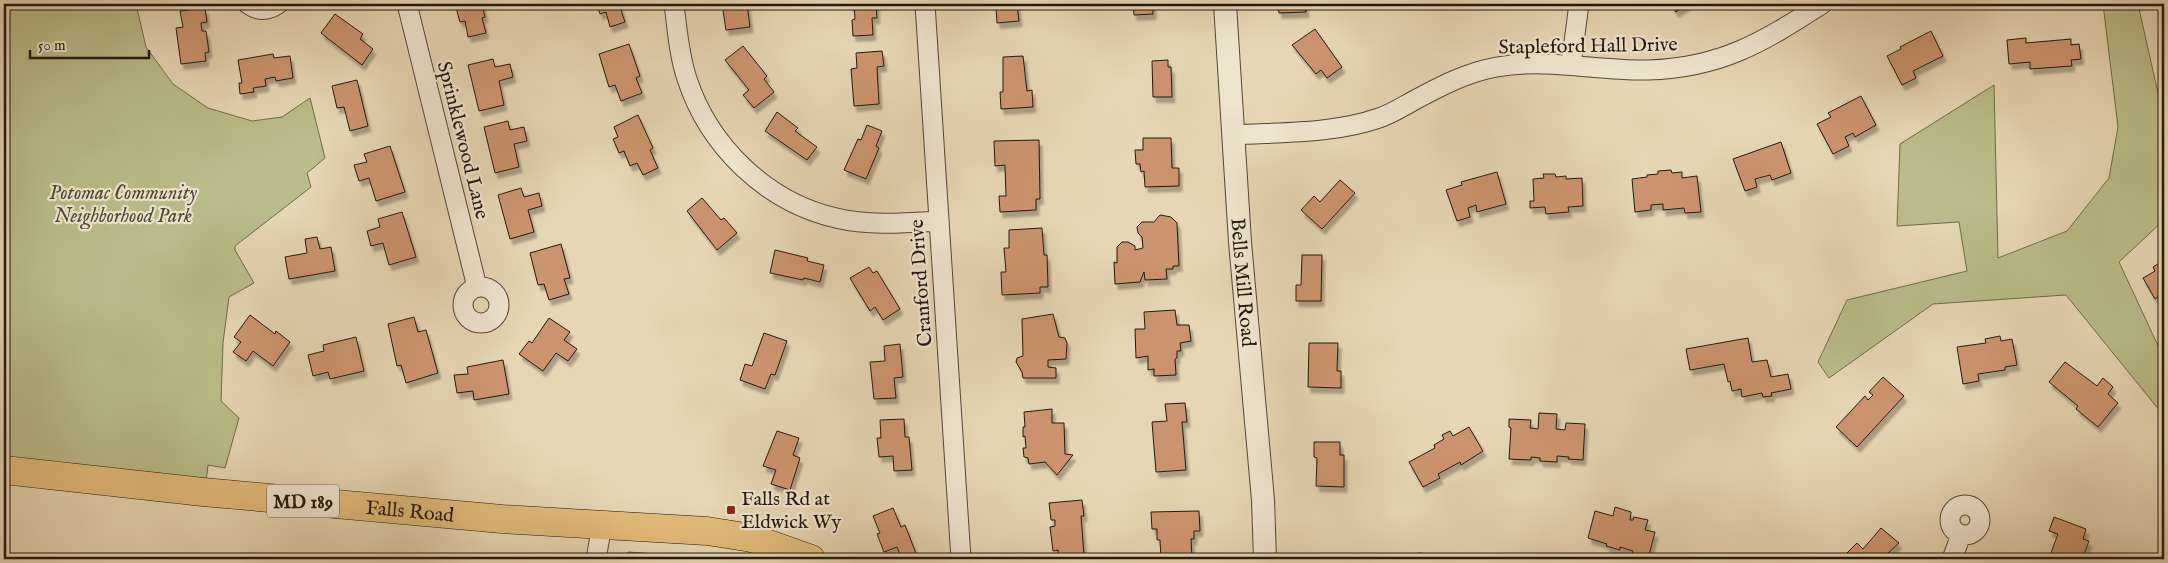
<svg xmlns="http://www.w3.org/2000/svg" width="2168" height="563" font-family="'IM FELL English',serif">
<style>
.green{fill:#babc89;stroke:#6e6a4c}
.building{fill:#cc946e;stroke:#23180f;filter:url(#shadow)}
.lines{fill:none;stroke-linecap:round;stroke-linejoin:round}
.minor-casing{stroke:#544838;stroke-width:21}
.tertiary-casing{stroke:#544838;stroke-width:24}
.primary-casing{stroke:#23180f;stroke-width:29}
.minor{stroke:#efe4ce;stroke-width:19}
.tertiary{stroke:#efe4ce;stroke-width:22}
.primary{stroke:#e3bb7a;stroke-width:28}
.poi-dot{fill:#8f2418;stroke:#efe4ce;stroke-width:2}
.labels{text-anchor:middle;stroke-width:4.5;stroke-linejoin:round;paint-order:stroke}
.shield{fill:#efe4ce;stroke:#605548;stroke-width:1}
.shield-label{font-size:19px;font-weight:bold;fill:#23180f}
.street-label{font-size:20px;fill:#23180f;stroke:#efe4ce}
.park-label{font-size:20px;font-style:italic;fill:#504934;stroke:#efe4ce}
.poi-label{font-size:20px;fill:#23180f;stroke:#efe4ce;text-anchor:start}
</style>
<defs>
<filter id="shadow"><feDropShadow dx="3" dy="5.5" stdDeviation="1" flood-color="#0004"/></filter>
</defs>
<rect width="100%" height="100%" fill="#e6d6b3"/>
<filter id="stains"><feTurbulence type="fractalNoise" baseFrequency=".004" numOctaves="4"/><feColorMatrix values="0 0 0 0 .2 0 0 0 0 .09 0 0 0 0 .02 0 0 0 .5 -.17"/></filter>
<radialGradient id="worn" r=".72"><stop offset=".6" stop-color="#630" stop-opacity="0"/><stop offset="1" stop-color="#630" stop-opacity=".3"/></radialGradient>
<!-- green -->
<path class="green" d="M4,4H136L146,47L173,84L208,108L252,121L282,117L310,98L325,158L307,173L311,187L235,246V250L254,283L229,297L223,343L221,401L239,418L225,468L208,465L206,483L4,459Z
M2103,4H2138L2164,120V220L2119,262L2160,350L2164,349V416L2066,295L1933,304L1829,378L1818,362L1847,300L1967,271L1959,222L1897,226L1900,144L1994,85L1998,258L2067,231L2109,178L2118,127Z
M628,552L726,559H627Z"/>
<!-- building -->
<path class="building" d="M455,4H482L485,17L482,18L486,33L468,37L465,21L460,22Z
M597,4H619L625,22L610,27L606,12L600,14Z
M722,4H747L750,27L726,30Z
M850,4H878H876L877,18H872L873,35L853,36L852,20L855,19L854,5L851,6Z
M993,4H1017L1019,21L997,23L996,7H993Z
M1133,4H1153V14L1134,15Z
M1278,4H1305L1306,12L1279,13Z
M1670,4H1688L1676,12Z
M205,8L207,22L201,23L202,31H206L209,52L205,53L206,61L181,64L176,28L183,27L180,11Z
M335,14L363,34L360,39L373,49L362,65L321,33Z
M1315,29L1342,67L1327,78L1321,70L1316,74L1292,45Z
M1931,31L1943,56L1913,71L1916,78L1902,85L1887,56L1901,49L1900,47Z
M2026,38V43L2071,39V45L2079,44L2081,59L2071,60L2072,66L2030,69V62L2009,64L2007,40Z
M629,44L640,76L636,78L642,93L621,101L615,85L609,87L599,54Z
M743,46L767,76L764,79L774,92L754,108L743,95L749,90L725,60Z
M882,51L884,66L877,67L879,104L854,106L851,69L857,68L856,53Z
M273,54L274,58L290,56L293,78L276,81L275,77L265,79L266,86L253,88L254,92L240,94L239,83H242L238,60Z
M1023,56L1027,91L1032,90L1033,107L1001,109L1000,92H1003V57Z
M493,59L495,67L510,64L513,77L499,81L504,105L479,111L468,65Z
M1168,60V67H1171L1172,97H1153L1152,61Z
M357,80L368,126L350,131L344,107L337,108L332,86Z
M1861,96L1876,125L1855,137L1853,133L1845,137L1849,146L1833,154L1817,124L1831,117L1828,113Z
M777,112L798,128L795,131L817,147L807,160L765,131Z
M638,115L653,148L650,150L658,168L643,175L637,163L630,166L624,151L619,153L613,139L618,137L614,127Z
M508,121L510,130L524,127L527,141L514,144L519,167L495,173L484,127Z
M867,125L882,131L876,146L879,148L866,179L844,170L858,139L861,140Z
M1143,138H1171L1172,168H1179V186L1145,187L1144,171L1141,172L1140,164H1136L1135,150H1143Z
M1039,140L1040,199H1036V210L1000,212L999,196H1006L1005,165L995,166L994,141Z
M1781,142L1791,173L1772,180L1770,175L1755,179L1757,187L1745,191L1733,159Z
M390,146L405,192L376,201L369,178L359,181L354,165L367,162L364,154Z
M1671,170L1672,173L1682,172V178L1697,176L1701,212L1685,213L1684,208L1663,210V204L1651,205V210L1635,212L1632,179L1647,177V175L1658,174V171Z
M1497,172L1506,204L1477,212L1476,205L1468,208L1470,217L1457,221L1446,190L1462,185L1461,182Z
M1543,174H1555L1556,177L1566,176V179L1582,178L1583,206L1568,207L1569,212L1546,214L1545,207L1530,208V201H1534L1533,179L1544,178Z
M1340,180L1355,193L1322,229L1301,210L1314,196L1320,202Z
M521,188L524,197L539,193L542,206L528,210L534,232L510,239L498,195Z
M702,198L721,220L724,218L737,233L717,250L687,211Z
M402,212L416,257L389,265L383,243L371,246L367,231L380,227L378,219Z
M1160,215L1171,217L1177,223L1179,266H1173V269H1166L1167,279L1145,280L1144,272L1140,282L1115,284L1114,262L1117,263V247L1122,242H1128L1135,246V250L1143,248L1142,237L1138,233L1137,227L1142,222H1154Z
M1042,228L1044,255H1047L1048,287H1040V293L1002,295L1001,272H1006L1004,248H1009V230Z
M317,237L320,249L331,247L335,271L289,279L285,257L307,253L305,239Z
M561,244L570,278L564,279L569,294L549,300L544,284L538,285L530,253Z
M775,250L808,258L807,261L824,265L820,282L804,278L803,280L770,273Z
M1302,255H1322L1321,301H1296V285H1301Z
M2164,260V293L2155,299L2143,278L2155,271L2153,267Z
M869,267L873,273L877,271L900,309L883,320L875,307L870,311L850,278Z
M1175,310L1177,325H1189L1191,341L1180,343L1181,351H1177V358L1175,359L1176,375L1154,376V369L1148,370V356L1136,358L1135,329H1145L1144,312Z
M1053,314L1059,337L1065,338L1067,343L1066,359L1048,360V367L1056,368V378H1023L1022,372L1016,362L1017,358L1023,356L1022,319Z
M250,315L275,334L276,331L290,342L273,366L253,351L246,361L233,352L241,342L234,337Z
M414,317L418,332L426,330L438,373L406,383L401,365L397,366L388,324Z
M549,318L570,332L564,340L577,349L568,361L556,353L543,371L519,354L529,341L532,343Z
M764,333L787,341L775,375L771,374L765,389L740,380L745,364L752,366Z
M2000,336L2001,341L2012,339L2017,365L2005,367V370L1978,374L1979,381L1963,384L1957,347L1986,343L1985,339Z
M356,337L364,371L330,379L328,372L313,376L308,355L324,351L323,345Z
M1748,338L1752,362L1767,360L1771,377L1788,374L1791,389L1771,393L1772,396L1763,397L1762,393L1742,397L1741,389L1732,391L1730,381L1728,382L1724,364L1690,370L1686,349Z
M1309,343H1338L1337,371H1341V388L1308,387Z
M900,344L903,377L894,378L896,398L874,399L870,362L885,361L884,346Z
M503,360L509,394L474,400L473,391L457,393L454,375L468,374L467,367Z
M2065,362L2097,386L2103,378L2113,387L2108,394L2118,403L2098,427L2076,409L2078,406L2049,382Z
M1883,377L1904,396L1857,447L1836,427L1865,396L1868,400L1873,395L1869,392Z
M1185,403L1187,422H1182L1186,470L1156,472L1152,422L1167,421L1165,404Z
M1052,409V423H1064L1065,454L1073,455L1057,475L1045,462L1029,464L1028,458L1024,457L1023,448H1026L1025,436L1023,437V427H1025L1024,412Z
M1539,413L1557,414L1556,429L1565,430L1566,423L1585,424L1583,460L1568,459L1569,457L1557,456V462L1540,461V458L1531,457V460L1509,459L1511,428L1509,427V419L1531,420L1530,428L1538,429Z
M904,419L905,437H909L912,470L894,471L893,456L879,457L877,438H881L880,420Z
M1469,427L1483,451L1461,465L1460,462L1438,474L1440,478L1423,487L1409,462L1435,448L1434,445L1444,439L1442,435L1450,431L1453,436Z
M777,431L799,438L793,455L800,458L790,490L771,484L776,470L763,466Z
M1314,442H1340V455H1344V487L1316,486L1317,458L1314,457Z
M1082,500L1084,516H1081L1084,555L1059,558L1058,550L1053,551L1050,527L1055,526V520H1051L1049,503Z
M1615,507L1631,512L1630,520H1633L1634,517L1648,520L1645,530L1655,532L1648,559L1632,555L1633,551L1620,547V550L1606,546L1607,544L1588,538L1595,511L1613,516Z
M893,508L901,527L905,525L917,556L909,559H902L897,547L884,552L877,534L880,533L873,516Z
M1199,511L1200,531H1194V539H1191L1192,558L1161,559L1160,540H1157V529H1152L1151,512Z
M2054,517L2086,529L2083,539L2089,541L2083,557L2077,555L2076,559H2036L2037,554L2049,558L2058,534L2049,531Z
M1881,528L1899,543L1888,553L1894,559H1849L1845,555L1857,543L1863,549Z
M1422,553V559H1383V556Z"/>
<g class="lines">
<!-- minor casing -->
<g class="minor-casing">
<path id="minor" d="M248,4C259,12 268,11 278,4
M407,4L477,287
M674,4C677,28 679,55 687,79C709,146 766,202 836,218C869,226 905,223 939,221
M925,4L961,559
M1571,65L1579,4
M1233,135C1281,132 1333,134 1379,118C1391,114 1402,107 1413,101C1439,87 1467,72 1497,67C1547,58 1598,71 1648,70C1721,68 1763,42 1822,4
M463 305a18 18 0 1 1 36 0a18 18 0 1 1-36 0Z
M1950 520a15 15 0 1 1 30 0a15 15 0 1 1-30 0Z
M596,559L602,525
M1952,559L1961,535"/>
</g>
<!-- tertiary casing -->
<g class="tertiary-casing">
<g id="tertiary">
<path id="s1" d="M1225,4L1240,242L1263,500L1265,559"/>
</g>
</g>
<!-- primary casing -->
<g class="primary-casing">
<g id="primary">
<path id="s2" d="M4,470L203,492L502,519L707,531L752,538L811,559"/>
</g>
</g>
<!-- minor -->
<use href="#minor" class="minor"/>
<!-- tertiary -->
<use href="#tertiary" class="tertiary"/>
<!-- primary -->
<use href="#primary" class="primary"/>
</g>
<!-- markers -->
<rect class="poi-dot" x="726" y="505" width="10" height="10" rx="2.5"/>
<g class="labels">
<!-- shield labels -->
<rect class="shield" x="267" y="484.5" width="72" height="33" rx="4"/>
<g class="shield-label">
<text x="303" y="508">MD 189</text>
</g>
<!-- street labels -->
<g class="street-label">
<text transform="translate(1588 45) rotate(-1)" y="7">Stapleford Hall Drive</text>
<text transform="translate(464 140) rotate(76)" y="7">Sprinklewood Lane</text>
<text dy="7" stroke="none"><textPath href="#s1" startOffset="279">Bells Mill Road</textPath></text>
<text transform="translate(920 283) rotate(-94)" y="7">Cranford Drive</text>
<text dy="7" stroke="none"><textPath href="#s2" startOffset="408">Falls Road</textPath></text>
</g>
<!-- park labels -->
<g class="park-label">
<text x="123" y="199">Potomac Community<tspan x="123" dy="23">Neighborhood Park</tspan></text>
</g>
<!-- poi labels -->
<g class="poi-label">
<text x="741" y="505">Falls Rd at<tspan x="741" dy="23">Eldwick Wy</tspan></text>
</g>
</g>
<!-- margin -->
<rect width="2168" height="563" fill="none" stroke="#e6d6b3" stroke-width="20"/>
<rect x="5" y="5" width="2158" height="553" fill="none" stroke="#23180f" stroke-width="2.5"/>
<rect x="10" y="10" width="2148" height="543" fill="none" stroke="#23180f"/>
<!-- scale -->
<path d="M30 50v8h119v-8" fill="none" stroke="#23180f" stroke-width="2.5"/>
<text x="38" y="50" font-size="15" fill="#23180f" stroke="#efe4ce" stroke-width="4" paint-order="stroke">50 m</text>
<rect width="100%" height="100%" filter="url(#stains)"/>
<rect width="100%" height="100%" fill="url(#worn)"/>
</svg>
